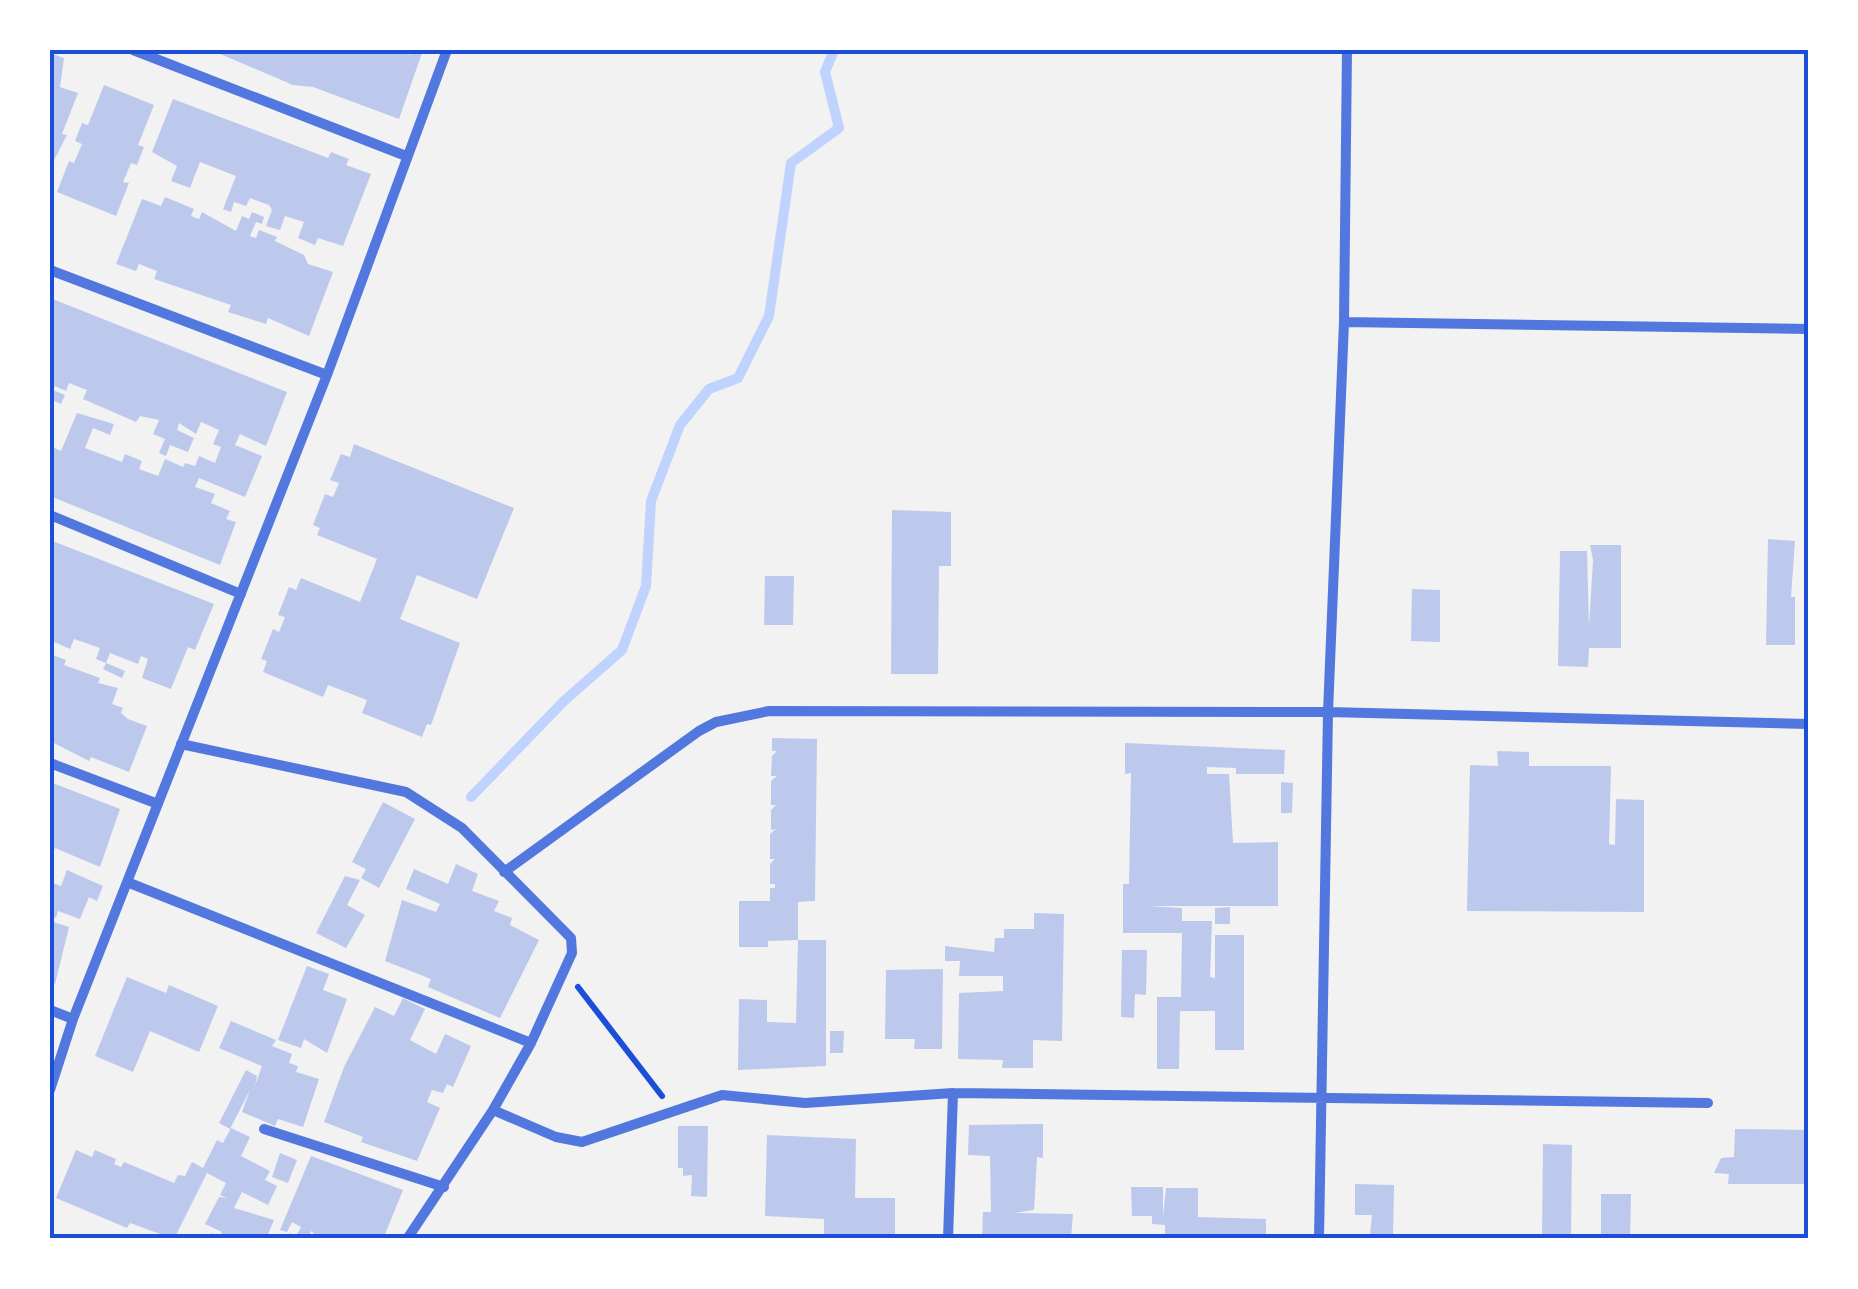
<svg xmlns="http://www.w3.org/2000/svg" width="1858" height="1289" font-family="'Fira Sans Condensed',sans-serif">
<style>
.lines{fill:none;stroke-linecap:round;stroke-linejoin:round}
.stream{stroke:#bfd3fe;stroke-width:10}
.building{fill:#bdc9ec}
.path{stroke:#1d4ed8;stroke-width:6}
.minor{stroke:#5277de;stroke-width:10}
.neatline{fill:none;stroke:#1d4ed8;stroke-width:4}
</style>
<rect width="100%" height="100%" fill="#f2f2f2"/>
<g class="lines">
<!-- stream -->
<path class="stream" d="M471,797L564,701L622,650L646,586L651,501L680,425L709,389L738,378L769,316L791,163L839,128L825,72L834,50"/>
</g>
<!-- building -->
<path class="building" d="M211,50H402L410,55L412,50H423L399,119L313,87L293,85Z
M50,53L64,58L60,87L78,93L62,134L67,135L50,168Z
M104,85L154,105L138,145L144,147L137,165L131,163L123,182L129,183L116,216L57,192L69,161L74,163L82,144L75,141L82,123L88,125Z
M173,99L328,158L331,152L349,159L346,165L371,174L343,246L318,238L315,245L298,238L304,222L285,216L280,230L266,226L272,210L269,205L250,198L246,206L234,202L231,212L223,209L236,176L200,162L190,188L171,181L177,166L152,152Z
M165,197L194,209L191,216L199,219L202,212L236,231L242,216L249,219L252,212L264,217L262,224L256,222L250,236L256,238L259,230L277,237L275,241L304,255L308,264L333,272L309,336L268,318L266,324L228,312L231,305L154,279L157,271L139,264L136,271L116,264L142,199L161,206Z
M50,298L287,392L266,446L240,434L235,445L262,456L245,497L199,478L195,487L215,494L211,503L230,511L226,519L236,522L220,565L50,496V446L61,451L77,413L114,424L110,435L93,428L85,448L122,462L125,454L142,461L139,469L158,476L165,459L183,467L185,463L195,466L199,456L215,463L221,447L213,444L219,430L201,422L196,434L179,423L177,430L194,438L188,452L170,445L166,456L159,453L165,439L153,434L159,420L140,416L136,422L83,399L87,390L69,383L66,391L55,386L53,390L65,395L61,404L50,399Z
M354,444L514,508L477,599L417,575L400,619L460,643L431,725L427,724L422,737L362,713L367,700L328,685L323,697L263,672L267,661L261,659L273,629L279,632L285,617L278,615L289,587L296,590L301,578L360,602L377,559L317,535L320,528L313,525L325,494L333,497L339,483L330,480L341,454L350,457Z
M892,510L951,512V566H939L938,674H891Z
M1768,539L1795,541L1791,597H1795V645H1766Z
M50,540L214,604L195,650L188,647L171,689L142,678L148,659L141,656L138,664L110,653L106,663L125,671L122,678L103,669L106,663L96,659L100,648L74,639L70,649L50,640Z
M1590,545H1621V648H1589L1588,667L1558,666L1560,551H1587L1589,627L1593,560Z
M765,576H794L793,625H764Z
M1412,589L1440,590V642L1411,641Z
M50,654L66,660L64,665L100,678L98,683L118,688L112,704L123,708L121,713L128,719L147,726L129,772L91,757L89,761L50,741Z
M772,738L817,739L815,901L798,902V940L768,941V947H739V901H770V888H775V884H770V864L775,859H770V834L776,829L771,830V810L776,805H771V781L777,776H771L772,756L777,751H772Z
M1125,743L1285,750L1284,774H1236V768L1207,767V774H1229L1233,843L1278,842V906H1148L1182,908V921H1212L1210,977L1215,978V935H1244V1050H1215V1011H1180L1179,1069H1157V997H1181L1182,933H1123V884H1129L1131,773L1125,774Z
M1497,751L1529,752V766H1611L1609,844L1615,845L1616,799L1644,800V912L1467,911L1470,765L1498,766Z
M50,782L120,809L100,867L55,848L50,860Z
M1281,782L1293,783L1292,813H1281Z
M383,802L415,819L379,888L361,878L366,869L352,862Z
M456,864L478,874L472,891L499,901L494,911L512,918L510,925L539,940L500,1018L428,987L431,979L385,961L402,900L436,912L440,904L406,889L414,869L448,884Z
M67,870L103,886L97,901L89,897L80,919L58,911L56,918L50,916V882L61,886Z
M345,876L360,880L347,905L365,915L346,948L316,933Z
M1230,907V924H1215V908Z
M1034,913L1064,914L1062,1041L1033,1040V1068H1002L1003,1060L958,1059L959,993L1003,991V976H959L960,961H945V946L994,952L995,938H1004V929H1034Z
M50,921L69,927L55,984L50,982Z
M798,940H826V1066L738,1070L739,999L767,1000V1022L796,1023Z
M1122,950H1147L1146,995L1135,994L1134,1018L1121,1017Z
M307,966L329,974L323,990L347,999L327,1053L304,1039L301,1048L278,1040Z
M943,969L942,1049H914L915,1039H885L886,970Z
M127,977L166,993L169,985L218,1006L199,1052L150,1031L133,1072L95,1056Z
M403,998L425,1009L410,1040L436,1054L445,1034L471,1046L453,1087L447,1084L443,1093L432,1090L427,1102L440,1108L417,1161L361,1142L363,1137L324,1122L344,1067L375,1007L394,1016Z
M231,1021L276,1040L272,1046L292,1054L289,1063L298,1066L296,1072L319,1079L303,1127L278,1119L275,1126L242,1112L250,1090L230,1129L219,1123L246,1070L257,1076L255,1086L262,1066L219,1048Z
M830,1031H844L843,1053H830Z
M1043,1124V1158L1037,1157L1034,1210L1014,1213L1073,1214L1071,1239H982L983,1212H991L990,1156L968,1155L969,1125Z
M678,1126H708L707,1197L691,1196L692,1175L683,1176V1168H678Z
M231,1128L250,1137L241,1156L270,1171L265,1180L277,1186L268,1205L242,1192L234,1208L274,1220L266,1239H209L211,1233L219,1237L222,1232L205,1224L219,1197L227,1198L220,1195L226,1183L207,1173L174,1239L130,1223L127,1228L56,1198L76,1150L92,1157L95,1150L116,1159L114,1164L121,1167L124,1162L174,1183L178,1175L185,1176L192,1162L203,1168L217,1140L223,1143Z
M1735,1129L1808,1130V1184H1728L1729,1174L1714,1173L1721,1158L1734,1157Z
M767,1135L856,1139L855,1198H895V1235L824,1239V1219L765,1216Z
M1543,1144L1572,1145L1571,1239H1542Z
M280,1153L297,1160L288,1183L272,1177Z
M311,1156L403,1190L383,1239H321L311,1231L308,1239H287L290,1233L296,1236L301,1227L292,1222L287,1232L280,1230Z
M1355,1184L1394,1185L1393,1239L1370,1236L1372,1215H1355Z
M1131,1187H1163V1216L1166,1188H1198V1217L1266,1219V1239H1165V1225L1152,1224V1216H1132Z
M1601,1194H1631L1630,1239H1601Z"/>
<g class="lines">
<!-- path -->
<path class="path" d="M578,987L662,1096"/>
<!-- minor -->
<path class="minor" d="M133,50L406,156
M50,270L327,375
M1344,322L1808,329
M50,515L241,594
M181,744L406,792L462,828L571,938L572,953L531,1043L493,1110L407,1239
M50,763L158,804
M504,872L699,731L716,722L769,711L1328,712L1808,724
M127,882L531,1043
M50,1010L73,1019
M50,1090L73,1019L327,375L447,50
M493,1110L556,1137L582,1142L722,1095L805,1103L953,1093L1708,1103
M264,1129L444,1187
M948,1239L953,1093
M1319,1239L1328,712L1344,322L1347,50"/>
</g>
<!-- border -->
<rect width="1858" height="1289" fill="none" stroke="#ffffff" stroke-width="105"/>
<rect x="52" y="52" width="1754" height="1184" class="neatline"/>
</svg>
